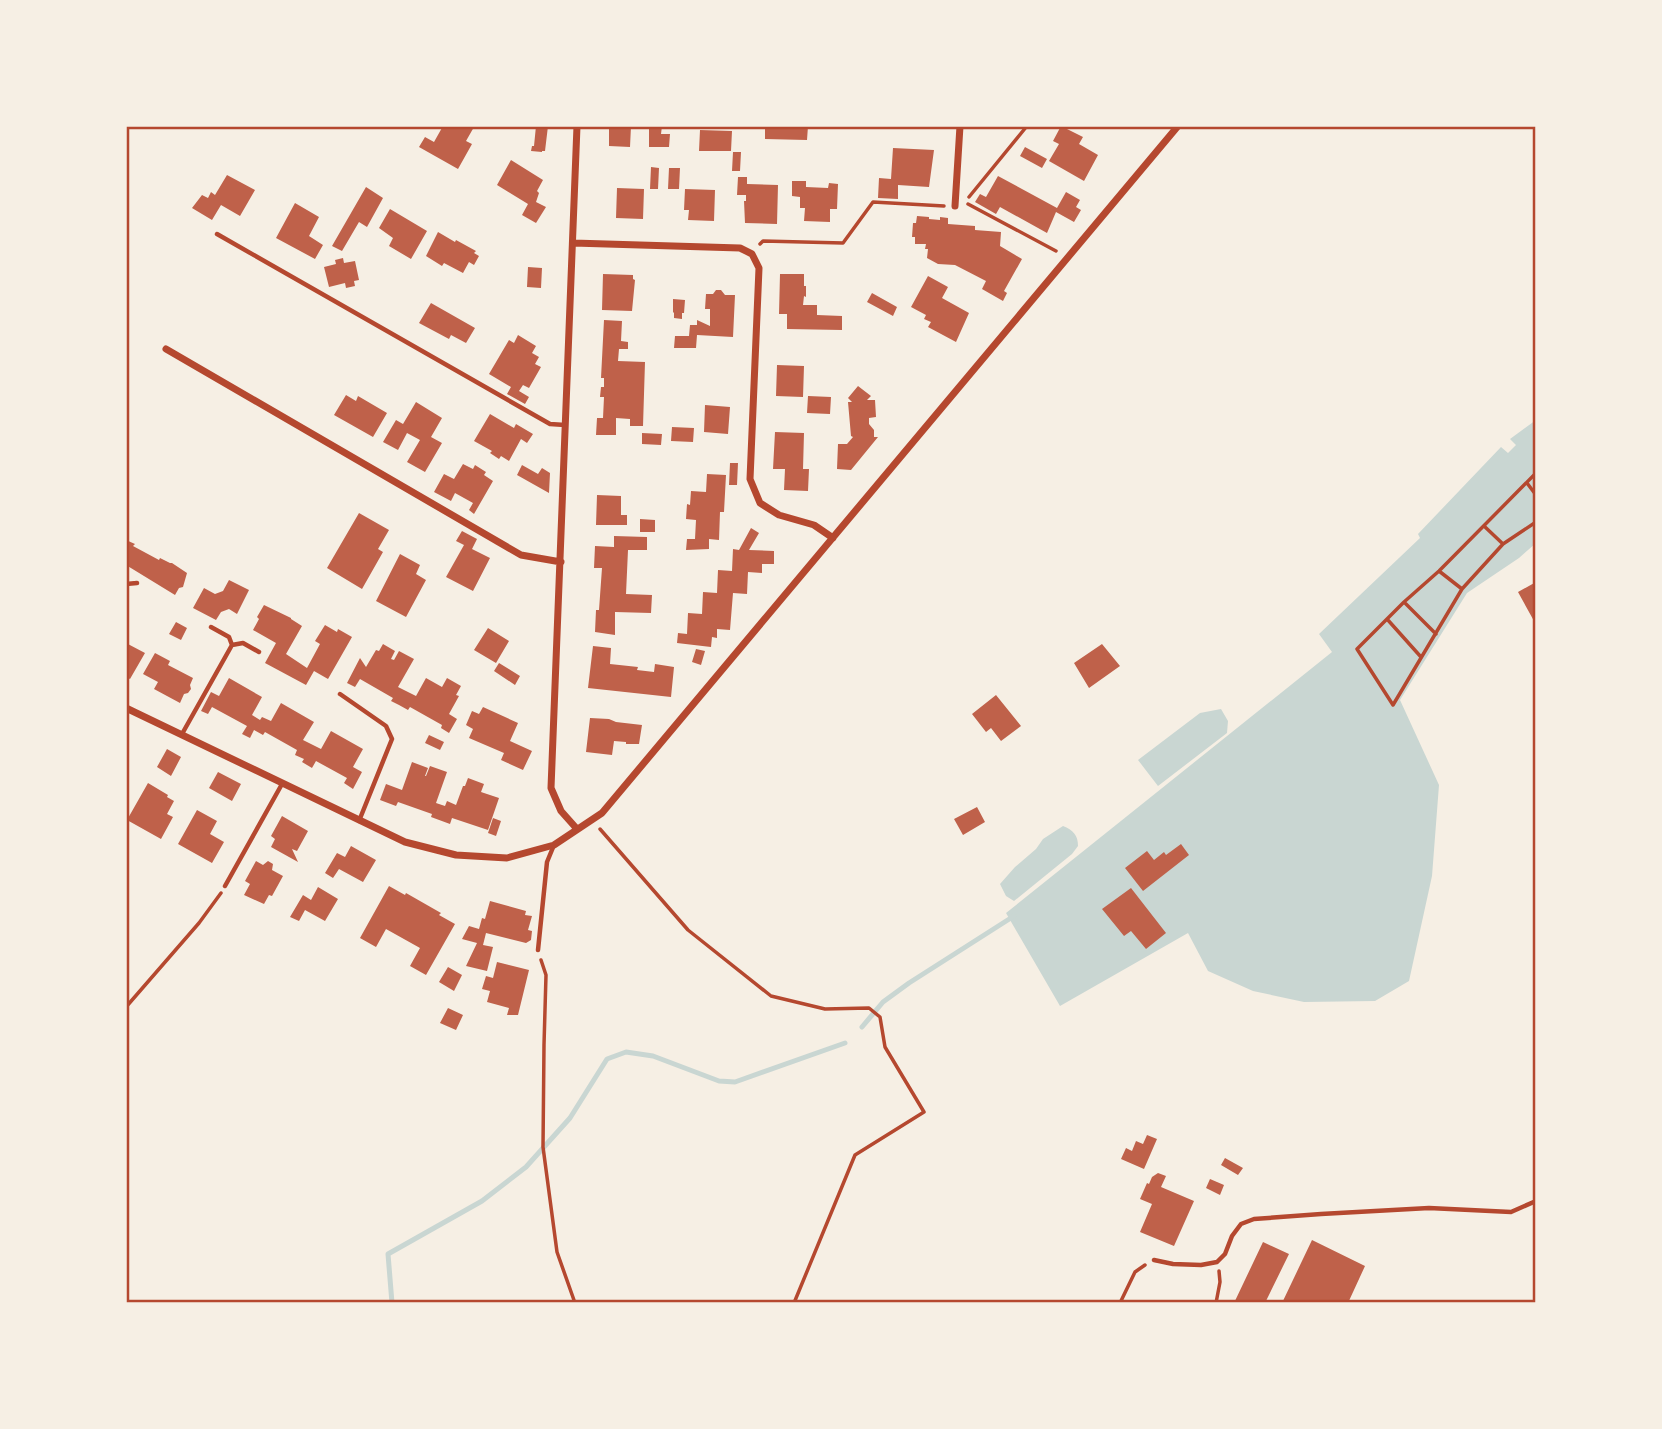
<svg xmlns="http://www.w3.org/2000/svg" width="1662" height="1429" font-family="'Fira Sans',sans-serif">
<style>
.water{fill:#c9d6d2}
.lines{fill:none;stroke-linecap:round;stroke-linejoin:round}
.stream{stroke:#c9d6d2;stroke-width:5}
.building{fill:#bf614a}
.path{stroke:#b5482f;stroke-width:3.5}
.service{stroke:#b5482f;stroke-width:4.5}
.minor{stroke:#b5482f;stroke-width:7}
.neatline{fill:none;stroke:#b5482f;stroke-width:2.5}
</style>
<rect width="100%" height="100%" fill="#f6efe4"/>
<!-- water -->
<path class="water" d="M1536,420V543L1519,558L1467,593L1400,700L1439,785L1432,876L1409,981L1375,1001L1304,1002L1253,991L1208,971L1188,933L1060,1006L1006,913L1332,652L1319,634L1420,538L1418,534L1501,447L1508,453L1516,445L1510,439Z
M1221,709L1228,721L1227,733L1158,786L1138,760L1200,713Z
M1063,826C1073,830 1078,835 1078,846L1072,854L1014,901L1006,896L1000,884L1015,867L1036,849L1043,839Z"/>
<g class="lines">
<!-- stream -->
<path class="stream" d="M862,1027L883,1002L909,983L1014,916
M392,1303L388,1254L482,1201L526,1167L570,1118L607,1059L626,1052L653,1056L719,1081L735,1082L845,1043"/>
</g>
<!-- building -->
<path class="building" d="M443,126H472L474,127L466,141L472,144L458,169L419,147L425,137L434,142Z
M536,126H548L545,151H542V152L531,151L532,146H534Z
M609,126H631L630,147L609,146Z
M649,126H662L661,134H670L669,147H649Z
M765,126H808L807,140L765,139Z
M1061,126L1083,137L1079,144L1098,155L1084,181L1049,161L1059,144L1053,141Z
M700,130L732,131L731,151H699Z
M1025,147L1047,159L1042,168L1020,156Z
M893,148L934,150L929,187L898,185V199L878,198L879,178L891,179Z
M733,152H741L740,171H732Z
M511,160L543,180L537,191L539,193L536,202L546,207L536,223L522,215L528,204L497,185Z
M651,167L659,168L658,189H650Z
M669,168H680L679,189H668Z
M227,175L255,190L240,216L221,205L212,220L192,208L202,195L208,198L211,192L215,195Z
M998,176L1057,208L1066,192L1080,200L1076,207L1081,210L1074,222L1056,212L1047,233L1000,207L996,214L975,202L980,194L986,197Z
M738,177H747V184L778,185L777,224L745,223L744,201H746V195H737Z
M792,181H806V187L828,188L829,183L838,184L837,209H830V222L804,221L805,208H800V197L792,196Z
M366,187L383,198L367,227L359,222L342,251L332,246Z
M617,188L644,189L643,219L616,218Z
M685,189L715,190L714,221L688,220L689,210H684Z
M295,203L319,217L309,236L323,245L315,259L276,238Z
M390,209L427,231L411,259L389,246L393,238L379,228Z
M917,216L929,217V219L940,220V217L948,218V224L975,226V230L1001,232L1000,246L1022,259L1004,291L1007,293L1003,301L982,289L986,281L955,265L938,264L927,258L928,249H925L926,244H915V237H912L913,223H916Z
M438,232L455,242L456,240L476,251L474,253L479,256L474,265L469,262L463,273L444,263L442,266L426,256Z
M343,258L344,263L355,261L359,280L354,281L355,286L346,288L345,283L329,287L324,267L336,264L335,260Z
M528,267L542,268L541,288L527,287Z
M603,274L633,275V279L635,280L632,311L602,310Z
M780,274H804V286H806V297L804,296L803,305H817V315L842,316V330L787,329V314H779Z
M928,276L948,287L942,298L969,313L956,342L928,327L931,322L924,319L926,315L911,307Z
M716,290H721L725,295H735L733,337L697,335L696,348H674L675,336H689L690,325H697V320L710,326V309H705L706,294H713Z
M872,293L897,307L893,316L867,302Z
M673,299L685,300L684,313H682V319L674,318V313L673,312Z
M431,303L475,328L466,343L451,335L449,339L419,323Z
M604,320L622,321L621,341L628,342V349H619L618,361L645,362L643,426H630V419L616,418V435H596L597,418H603L604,397H600L601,387H604V378H601Z
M518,335L536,346L532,353L539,357L535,364L541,367L529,388L523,385L519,391L529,397L525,404L507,394L511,387L489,374L509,340L514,343Z
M777,365L804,366L803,397L776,396Z
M858,386L871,396L867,400H875L876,417L869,418V424L874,430V437H878L851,470L837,469L838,444H847L853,437L851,436L848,402H852L848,398Z
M346,395L356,401L358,396L387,413L373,437L334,415Z
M808,396L831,397L830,414L807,413Z
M416,402L442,418L431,437L442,443L425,472L407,462L420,440L407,433L398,450L383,442L396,420L403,424Z
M705,405L730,407L728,434L704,432Z
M490,414L514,428L516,424L533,434L527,443L521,439L509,461L501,456L499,459L490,453L492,451L474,441Z
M672,427L694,428L693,442L671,441Z
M775,432L804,433L803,469H809L808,491L784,490L785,469H773Z
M642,433L662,434L661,445L642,444Z
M730,463H738L737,485H729Z
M463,464L473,469L475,465L486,472L484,475L493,481L474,514L469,510L473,503L455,493L451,501L434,492L444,474L454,479Z
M522,465L538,474L542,468L550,473L549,493L517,475Z
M707,474L726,475L724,512H720L719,540L709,539V549L686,550L687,539H695L696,520L686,519L687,504L690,505L691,491L706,492Z
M597,495L621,496V515H627V525H596Z
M359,513L389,530L378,549L383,552L362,589L327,568Z
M640,519L655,520V532H640Z
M751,528L759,533L749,550L774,551V564H762V573L748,572L747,594L733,593L730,630L717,629V638L712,637L711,647L677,643L678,633L687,634L688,613L702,614L703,592L717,593L718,570L732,571L733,549L739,550Z
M462,531L477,539L472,549L490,558L473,591L446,577L464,545L456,541Z
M614,536L647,537V550H628L626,594L652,595L651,613L615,612V635L595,632L596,610H599L602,568H594L595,546L614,547Z
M126,540L135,544L133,546L159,560L160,558L170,563H172L187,573L183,587L179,588L175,595L126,565Z
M400,554L420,565L416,574L426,580L406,617L376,601Z
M229,580L249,590L237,614L229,609L221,612L216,620L193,608L204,588L215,594L223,591Z
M1536,582V619L1534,621L1518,592Z
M264,605L291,618V619L302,626L286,654L307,668L320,644L315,641L325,625L337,632L338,629L352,637L328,679L314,671L306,685L265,663L276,643L253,630L259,619L257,617Z
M176,622L187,628L181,640L169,634Z
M488,628L509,641L496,663L474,650Z
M126,643L145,653L130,679L126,677Z
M383,644L395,651L391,659L394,660L399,651L414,659L398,687L416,696L426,678L442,687L447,678L461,686L456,695L459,696L449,714L457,719L449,733L441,728L442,725L410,707L408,710L399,705L391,701L393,698L360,679L355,687L347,683L360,658L366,667L376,650L379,651Z
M1102,644L1120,666L1089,688L1074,663Z
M593,646L611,648L610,664L638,667L637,670L654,672L655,664L674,667L671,697L588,688Z
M696,649L705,651L701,665L692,662Z
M155,653L170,661L168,665L193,678L190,685L191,689L188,693L184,694L180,703L154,689L158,682L143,674Z
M499,663L520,676L515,685L494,671Z
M229,678L262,697L252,715L260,720L262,717L271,721L281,703L314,722L303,740L321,749L331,731L363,749L353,767L362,772L353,789L344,783L347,778L316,761L312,768L302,762L304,759L295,755L297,750L265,732L263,735L254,730L250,738L242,734L247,726L212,707L208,714L201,711L211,692L219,696Z
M996,695L1021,726L1001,741L991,728L986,732L972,714Z
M483,707L518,723L510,741L532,751L523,770L501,760L504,753L469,738L473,729L466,725L472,711L479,714Z
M590,718L609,719L616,722L642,725L639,744H626V742L614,741L612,755L586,752Z
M429,735L444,742L440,750L425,743Z
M167,749L181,757L171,776L157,767Z
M412,762L428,768L425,776H426L430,766L447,772L436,803L445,806L447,801L456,805L463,786H465L468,778L484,784L481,792L499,798L488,830L452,818L450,824L431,817L432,814L398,802L396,806L380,800L386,784L402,790Z
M218,772L241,784L232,801L209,788Z
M148,783L168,795L167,797L174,801L167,814L173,817L161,839L127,820Z
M977,807L985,822L963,835L954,819Z
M197,810L217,821L210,834L224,842L212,863L178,844Z
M282,816L308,831L297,851L292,849L298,862L271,847L275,839L271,836Z
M493,818L501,821L496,836L488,833Z
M1181,844L1189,855L1143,891L1125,868L1147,851L1154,860L1164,852L1166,855Z
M351,846L376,860L363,882L339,869L333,878L325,873L337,853L345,857Z
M256,861L263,865L268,861L273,864L272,870L283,876L272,896L269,895L264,904L244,895L250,884L245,881Z
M389,886L405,895L406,893L441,913L439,915L455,924L426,975L410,966L420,948L386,929L376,947L360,938Z
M318,887L338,899L325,921L305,910L299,921L290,917L303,895L311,900Z
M1131,888L1166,933L1146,949L1131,931L1124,936L1102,909Z
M490,901L526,911L525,915L532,916L528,930L532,931L531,940L526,943L486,933L483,945L493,947L487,971L466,966L477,943L462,939L469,926L479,929L482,918L485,919Z
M497,962L529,970L518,1015H507L509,1008L487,1002L490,991L482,989L486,976L493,978Z
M448,967L462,975L454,991L439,982Z
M448,1008L463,1015L456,1030L440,1023Z
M1147,1135L1157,1139L1144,1169L1121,1159L1126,1148L1132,1151L1136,1141L1143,1144Z
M1225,1158L1243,1168L1238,1175L1221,1165Z
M1158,1173L1166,1176L1161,1187L1194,1201L1174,1246L1140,1232L1152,1204L1140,1199L1147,1183L1149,1184L1152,1177Z
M1210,1179L1224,1185L1220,1195L1206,1188Z
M1312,1240L1365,1266L1348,1303H1282Z
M1263,1242L1289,1254L1265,1303H1234Z"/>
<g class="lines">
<!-- path -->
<path class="path" d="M969,197L1027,126
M968,204L1056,251
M760,244L763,241L843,243L873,202L944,206
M1536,473L1439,571L1404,602L1357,649L1393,705L1462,589L1503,544L1536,522
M1527,483L1536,495
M1484,526L1503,544
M1439,571L1462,589
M1404,602L1436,634
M1387,619L1421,657
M600,829L688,930L771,996L825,1009L869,1008L880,1017L885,1047L924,1112L855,1155L794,1303
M541,960L546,975L544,1045L543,1147L557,1252L575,1303
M126,1007L199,923L221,893
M1120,1303L1135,1272L1145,1265
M1216,1303L1220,1282L1219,1271"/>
<!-- service -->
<path class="service" d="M217,234L550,424L565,425
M126,584L137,583
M211,627L229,637L232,645
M232,645L243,643L259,652
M340,694L386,726L392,739L359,821
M182,734L232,645
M225,886L282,784
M538,950L547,862L554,845
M1154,1260L1173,1264L1201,1265L1217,1262L1225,1254L1232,1236L1241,1224L1254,1219L1321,1214L1429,1208L1511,1212L1536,1201"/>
<!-- minor -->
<path class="minor" d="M577,126L551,788L561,811L577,829
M955,206L960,126
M573,243L740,248L752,254L759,268L750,479L760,503L779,515L814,525L833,538
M166,349L521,555L561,562
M126,708L405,842L456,855L507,858L554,845L602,813L1178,126"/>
</g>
<!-- border -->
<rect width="1662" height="1429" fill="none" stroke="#f6efe4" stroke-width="256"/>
<rect x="128" y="128" width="1406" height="1173" class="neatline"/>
</svg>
